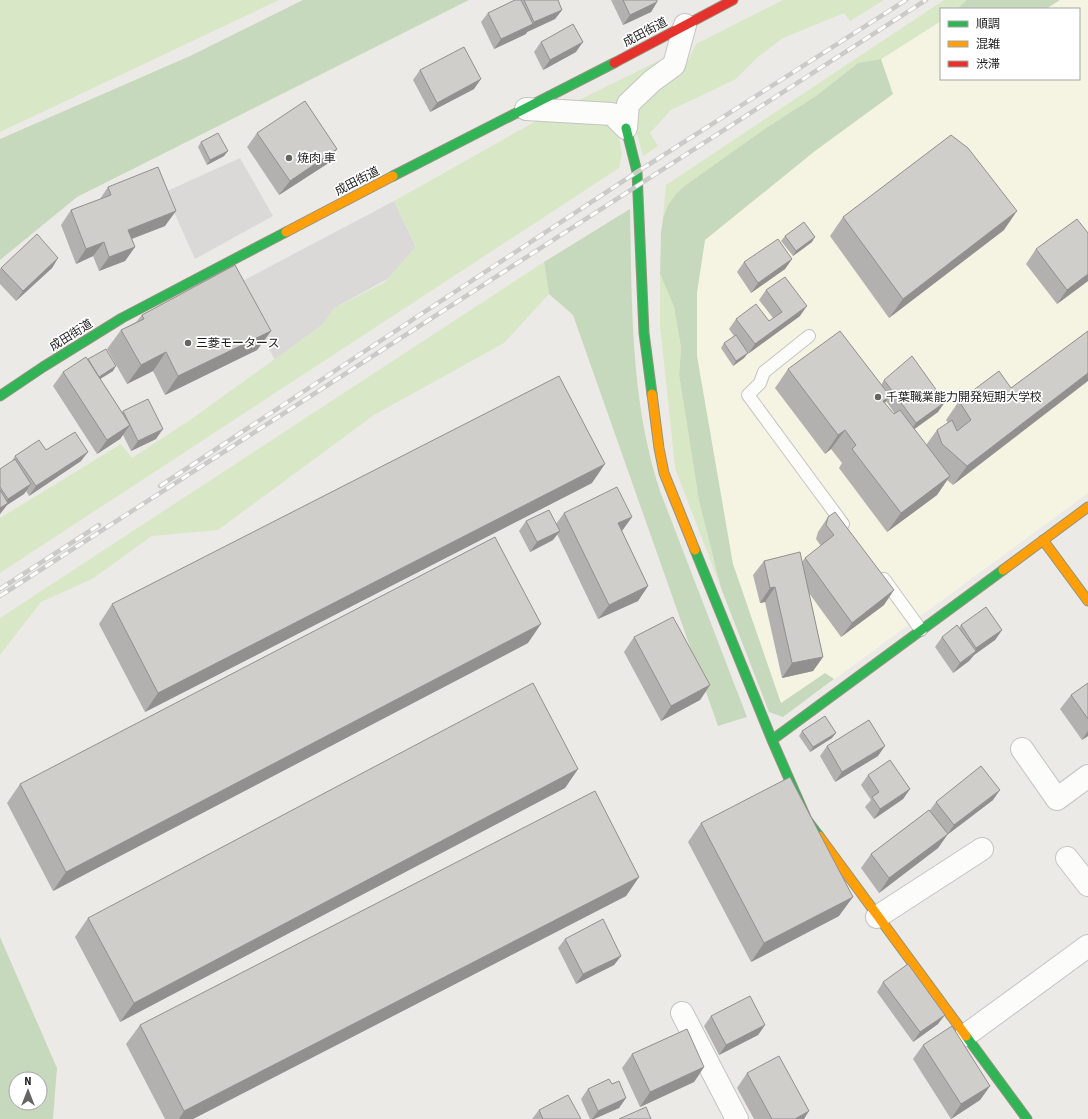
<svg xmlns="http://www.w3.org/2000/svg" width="1088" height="1119" font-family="'Source Sans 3','Noto Sans JP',sans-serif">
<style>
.education{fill:#f5f4e2}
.religious{fill:#dad9d7}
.grass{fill:#d8e7c6}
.forest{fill:#c7d9bd;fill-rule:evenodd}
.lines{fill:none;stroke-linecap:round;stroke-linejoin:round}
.lane-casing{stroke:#c4c4c2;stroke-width:14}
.street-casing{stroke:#c4c4c2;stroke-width:24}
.fast-casing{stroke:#92947f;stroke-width:11}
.slow-casing{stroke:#92947f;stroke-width:11}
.jam-casing{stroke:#92947f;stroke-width:11}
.lane{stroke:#fcfcfb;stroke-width:12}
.street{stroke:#fcfcfb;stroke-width:22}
.fast{stroke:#30b455;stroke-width:9}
.slow{stroke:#ff9f0a;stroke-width:9}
.jam{stroke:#e5322d;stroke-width:9}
.rail-casing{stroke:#cacac9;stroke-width:4.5}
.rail{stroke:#fff;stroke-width:3;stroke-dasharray:9;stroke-linecap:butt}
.wall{fill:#b3b1af;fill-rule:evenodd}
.shaded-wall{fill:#92908e}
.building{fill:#d0cecb;stroke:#92908e}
.poi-dot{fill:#656563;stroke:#fff;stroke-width:1.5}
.labels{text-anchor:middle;stroke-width:3.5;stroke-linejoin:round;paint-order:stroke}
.street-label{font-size:12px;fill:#1d1d1d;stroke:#fff}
.poi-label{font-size:12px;fill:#1d1d1d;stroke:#fff;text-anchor:start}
</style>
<rect width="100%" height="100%" fill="#eceae6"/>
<!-- education -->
<path class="education" d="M973,0H1088V493L783,717L675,468L660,326L661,232L663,218L686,185L941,21V79H1079V9H959Z"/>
<!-- religious -->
<path class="religious" d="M240,158L273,216L195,259L165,192Z
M394,201L418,251L389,278L338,306L326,322L275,360L233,286Z"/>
<!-- grass -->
<path class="grass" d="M0,0H279L0,132Z
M783,0H884L850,21L844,13L783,38L758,57L736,79L671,110L650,133L658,146L643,156L637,135L635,115L640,106L652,91L685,67L696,44Z
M944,0H967L957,9H941V21L881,59L858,63L816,96L766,128L676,194L668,205L663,218L666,185Z
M660,60L617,103L569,105Z
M545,116L597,118L618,133L622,154L619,168L0,573V518L121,444L132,458L193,418L322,325L333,309L385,282L416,246L394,201Z
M544,262L549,294L504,343L374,415L218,530L152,536L92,579L41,602L0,655V618Z
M660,274L674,307L681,348L679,375L699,501L721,588L675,468L660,326Z"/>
<!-- forest -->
<path class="forest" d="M303,0H469L77,197L0,260V139L190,56Z
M967,0H1060L1046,9H957Z
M881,59L893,94L815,151L705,240L697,293V356L733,564L781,703L825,673L834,679L783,717L769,712L721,588L699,501L679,375L681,348L674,307L660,274L661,232L663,218L668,205L676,194L686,185L766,128L816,96L858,63Z
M630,209C632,303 630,400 660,491L747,717L718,726L573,315L549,294L544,262Z
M0,937L57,1068L53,1119H0ZM16,1079H40V1103H16Z"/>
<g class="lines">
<!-- lane casing -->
<g class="lane-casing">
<path id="lane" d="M809,336L764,372L760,383L748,395L843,524
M884,579L921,630"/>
</g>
<!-- street casing -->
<g class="street-casing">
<path id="street" d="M526,109L612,114L626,128L628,104L652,81L674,65L685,25
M1022,749L1057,799L1088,776
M1067,858L1088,885
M877,917L982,849
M682,1013L737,1119
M966,1035L1088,946"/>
</g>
<!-- fast casing -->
<g class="fast-casing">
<path id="fast" d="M626,128L637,172L644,333L652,394
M393,176L614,63
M0,396L43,367L122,318L286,232
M695,550L772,740L807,820L819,836
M772,740L1003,570
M966,1036L1027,1119"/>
</g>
<!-- slow casing -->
<g class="slow-casing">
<path id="slow" d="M286,232L393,176
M652,394L659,448L664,473L695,550
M1043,540L1088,601
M1003,570L1088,507
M819,836L966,1036"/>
</g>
<!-- jam casing -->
<g class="jam-casing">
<path id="jam" d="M614,63L733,0"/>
</g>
<!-- lane -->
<use href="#lane" class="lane"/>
<!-- street -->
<use href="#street" class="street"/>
<!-- fast -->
<use href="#fast" class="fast"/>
<!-- slow -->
<use href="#slow" class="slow"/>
<!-- jam -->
<use href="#jam" class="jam"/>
<!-- rail casing -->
<g class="rail-casing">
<path id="rail" d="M160,486L637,172L906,0
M0,589L99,525
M0,596L926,0"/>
</g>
<!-- rail -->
<use href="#rail" class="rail"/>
</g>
<!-- wall -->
<path class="wall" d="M515,0H558L562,10L555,19L527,32L526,34L494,49L481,22L488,13Z
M611,0H657V2L651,12L623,25Z
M541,42L576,52L543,70L534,52Z
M420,70L474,89L430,112L413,80Z
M257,133L337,149L327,164L279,195L247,147Z
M201,142L224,156L207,165L198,147Z
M108,187L165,226L132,239L135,247L125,261L99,271L93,256L76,264L61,225L71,210L100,199Z
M843,217L1004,230L889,318L830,236Z
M785,236L812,242L793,256L781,241Z
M1036,249L1088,281L1057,304L1026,264Z
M58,258L52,268L16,301L0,284V269L1,268Z
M792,259L785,269L751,293L737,272L744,262Z
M766,290L800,316L747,354L744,358L733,366L721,348L724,343L734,336L729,329L736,319L769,321L773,318L759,300Z
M142,315L271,331L257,350L165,395L153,371L127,384L107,349L121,330L136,322Z
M1088,331L953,485L947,480L937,495L887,532L839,468L842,463L831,449L825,454L775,388L788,369L881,385L884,380L938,412L914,429L926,445L937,430L948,423L946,420L959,401L1011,388ZM886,401L895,414H894L885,403Z
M88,359L113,371L100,379L122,412L123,411L156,439L131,451L123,435L120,439L97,454L53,386L63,372Z
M46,450L81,461L29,496L26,491L24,494L7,505L0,514V469L12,461L15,456Z
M592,483L145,712L99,624L112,604Z
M564,513L632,517L622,531L648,586L638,601L598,619L557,534L553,540L530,552L519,531L526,521L556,524Z
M828,517L884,605L841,637L809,593L823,657L813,671L782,678L765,602L760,603L753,575L764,561L802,562L805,558L821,546L816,539L818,532Z
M961,625L1002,630L995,640L974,655L969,661L953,673L935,647L942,637L959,628Z
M634,637L710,685L700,700L661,721L624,652Z
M528,643L53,891L7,803L20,784Z
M1088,683V736L1082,740L1060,709L1071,695Z
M802,731L832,738L810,752L799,736Z
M827,746L878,756L835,782L820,756Z
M578,769L565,788L120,1022L75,937L88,918Z
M868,775L910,789L903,799L874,819L865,807L871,800L861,785Z
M993,800L947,835L938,848L879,893L861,868L871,854L930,810L936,802Z
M701,823L839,916L751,962L688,842Z
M639,877L626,896L193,1119H165L126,1044L140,1025Z
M565,939L621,956L614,965L576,984L558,948Z
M883,982L938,1024L913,1042L877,992Z
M711,1016L765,1025L758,1035L719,1055L704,1026Z
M923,1045L990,1086L980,1100L951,1119L913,1059Z
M632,1054L704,1067L694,1082L640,1107L622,1068Z
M747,1073L804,1119H754L737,1088Z
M612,1084L626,1098L619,1108L594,1119H590L581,1099L588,1089Z
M539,1110L581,1119H532Z"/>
<!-- shaded-wall -->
<path class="shaded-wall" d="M657,2L651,12L623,25L630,15Z
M562,10L555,19L527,32L526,34L494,49L501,39L532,24L534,22Z
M583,42L576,52L543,70L550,60Z
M481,79L474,89L430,112L437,103Z
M337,149L327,164L279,195L290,181Z
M228,151L224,156L207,165L210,160Z
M176,211L165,226L118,244L128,230Z
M1017,211L1004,230L889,318L903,299Z
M815,237L812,242L793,256L796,251Z
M104,242L93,256L76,264L86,249Z
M135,247L125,261L99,271L109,257Z
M58,258L52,268L16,301L23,291Z
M792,259L785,269L751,293L758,283Z
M1088,274V281L1057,304L1067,290Z
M807,306L800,316L748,354L755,344Z
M271,331L257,350L165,395L178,376Z
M166,352L153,371L127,384L141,365Z
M748,353L744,358L733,366L736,361Z
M116,366L113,371L92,384L95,379Z
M1088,373V381L953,485L967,466Z
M890,396L876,415L883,401Z
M945,402L938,412L909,433L916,423Z
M130,425L120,439L97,454L107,440Z
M163,429L156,439L131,451L138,441Z
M845,430L831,449L825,454L838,435Z
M88,452L81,461L29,496L36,486Z
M605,464L592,483L145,712L158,693Z
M950,476L937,495L887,532L901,513Z
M31,484L24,494L7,505L0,514V508L3,506L8,499Z
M632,517L621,532L618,523Z
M560,531L553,540L530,552L537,542Z
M648,586L638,601L598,619L609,605Z
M775,587L765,602L760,603L770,588Z
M894,590L884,605L841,637L852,623Z
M541,624L528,643L53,891L66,872Z
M1002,630L995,640L974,655L969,661L953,673L960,663L972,655L976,648Z
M823,657L813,671L782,678L792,663Z
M710,685L700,700L661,721L671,706Z
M1088,731V736L1082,740Z
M836,733L832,738L810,752L813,747Z
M885,746L878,756L835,782L842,772Z
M578,769L565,788L120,1022L134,1003Z
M910,789L903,799L874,819L880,809Z
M1000,790L993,800L947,835L954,825Z
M948,834L938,848L879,893L889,878Z
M639,877L626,896L193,1119H179L184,1111Z
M853,897L839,916L751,962L764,943Z
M621,956L614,965L576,984L583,974Z
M945,1015L938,1024L913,1042L920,1032Z
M765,1025L758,1035L719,1055L726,1045Z
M704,1067L694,1082L640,1107L650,1092Z
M990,1086L980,1100L951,1119L961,1104Z
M626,1098L619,1108L594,1119H592L598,1111Z
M809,1111L804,1119H795Z"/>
<!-- building -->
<path class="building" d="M515,0H521L533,24L501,39L488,13Z
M524,0H558L562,10L534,22Z
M623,0H657V2L630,15Z
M573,24L583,42L550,60L541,42Z
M464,47L481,79L437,103L420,70Z
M305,101L337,149L290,181L257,133Z
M218,133L228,151L210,160L201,142Z
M951,135L968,148L1017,211L903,299L843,217Z
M158,167L176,211L128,230L135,247L109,257L104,242L86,249L71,210L111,195L108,187Z
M1077,219L1088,233V274L1067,290L1036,249Z
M804,222L815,237L796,251L785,236Z
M37,234L58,258L23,291L1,268Z
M778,239L792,259L758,283L744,262Z
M235,265L271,331L178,376L166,352L141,365L121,330L144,319L142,315Z
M785,277L807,306L755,344L736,319L756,304L769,321L782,312L766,290Z
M840,331L890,396L883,401L894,414L900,410L950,476L901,513L852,449L856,445L845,430L838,435L788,369Z
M1088,331V373L967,466L942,444L937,430L952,420L957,431L971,420L959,401L999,371L1011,388Z
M736,335L748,353L736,361L724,343Z
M106,349L116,366L99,377L88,359Z
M912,356L945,402L916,423L884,380Z
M86,357L130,425L107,440L63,372Z
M559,376L605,464L158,693L112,604Z
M148,399L163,429L138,441L123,411Z
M75,432L88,452L36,486L15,456L39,440L46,450Z
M15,459L31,484L8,499L0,487V469Z
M617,487L632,517L618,523L648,586L609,605L564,513Z
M0,490L8,503L0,508Z
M549,510L560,531L537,542L526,521Z
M835,512L894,590L852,623L805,558L834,535L826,525L828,517Z
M495,537L541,624L66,872L20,784Z
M800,552L823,657L792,663L775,587L770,588L764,561Z
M986,607L1002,630L976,648L961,625Z
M673,617L710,685L671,706L634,637Z
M957,625L976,651L960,663L942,637Z
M533,683L578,769L134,1003L88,918Z
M1088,683V719L1071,695Z
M825,716L836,733L813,747L802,731Z
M869,720L885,746L842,772L827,746Z
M890,760L910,789L880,809L872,797L879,792L868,775Z
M981,766L1000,790L954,825L936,802Z
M790,777L853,897L764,943L701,823Z
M595,791L639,877L184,1111L140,1025Z
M929,810L948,834L889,878L871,854Z
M603,919L621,956L583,974L565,939Z
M908,964L945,1015L920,1032L883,982Z
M750,996L765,1025L726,1045L711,1016Z
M952,1026L990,1086L961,1104L923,1045Z
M687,1029L704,1067L650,1092L632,1054Z
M779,1056L809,1111L795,1119H772L747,1073Z
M609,1079L612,1084L619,1081L626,1098L598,1111L588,1089Z
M568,1095L581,1119H543L539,1110Z
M646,1107L651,1119H619Z"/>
<!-- markers -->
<g class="poi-dot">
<circle cx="289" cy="158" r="4"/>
<circle cx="188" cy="343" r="4"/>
<circle cx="878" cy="397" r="4"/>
</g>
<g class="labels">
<!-- street labels -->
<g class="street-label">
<text transform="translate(645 32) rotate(-28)" y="4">成田街道</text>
<text transform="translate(357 181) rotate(-27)" y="4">成田街道</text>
<text transform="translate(71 335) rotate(-32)" y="4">成田街道</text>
</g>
<!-- poi labels -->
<g class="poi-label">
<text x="297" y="162">焼肉 車</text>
<text x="196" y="347">三菱モータース</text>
<text x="886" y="401">千葉職業能力開発短期大学校</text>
</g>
</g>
<!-- legend -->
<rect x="940" y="8" width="140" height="72" fill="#ffffff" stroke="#a5a5a5"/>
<rect x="948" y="21" width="20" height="6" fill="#30b455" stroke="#a5a5a5"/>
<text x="976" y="28" font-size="12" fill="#1d1d1d">順調</text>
<rect x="948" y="41" width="20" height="6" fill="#ff9f0a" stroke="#a5a5a5"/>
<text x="976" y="48" font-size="12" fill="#1d1d1d">混雑</text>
<rect x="948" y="61" width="20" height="6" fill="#e5322d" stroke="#a5a5a5"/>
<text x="976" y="68" font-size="12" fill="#1d1d1d">渋滞</text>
<!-- north arrow -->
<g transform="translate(28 1091)"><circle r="19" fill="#ffffff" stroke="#a5a5a5"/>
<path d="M0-3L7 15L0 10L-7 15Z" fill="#656563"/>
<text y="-6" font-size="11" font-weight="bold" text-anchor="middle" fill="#1d1d1d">N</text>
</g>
</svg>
